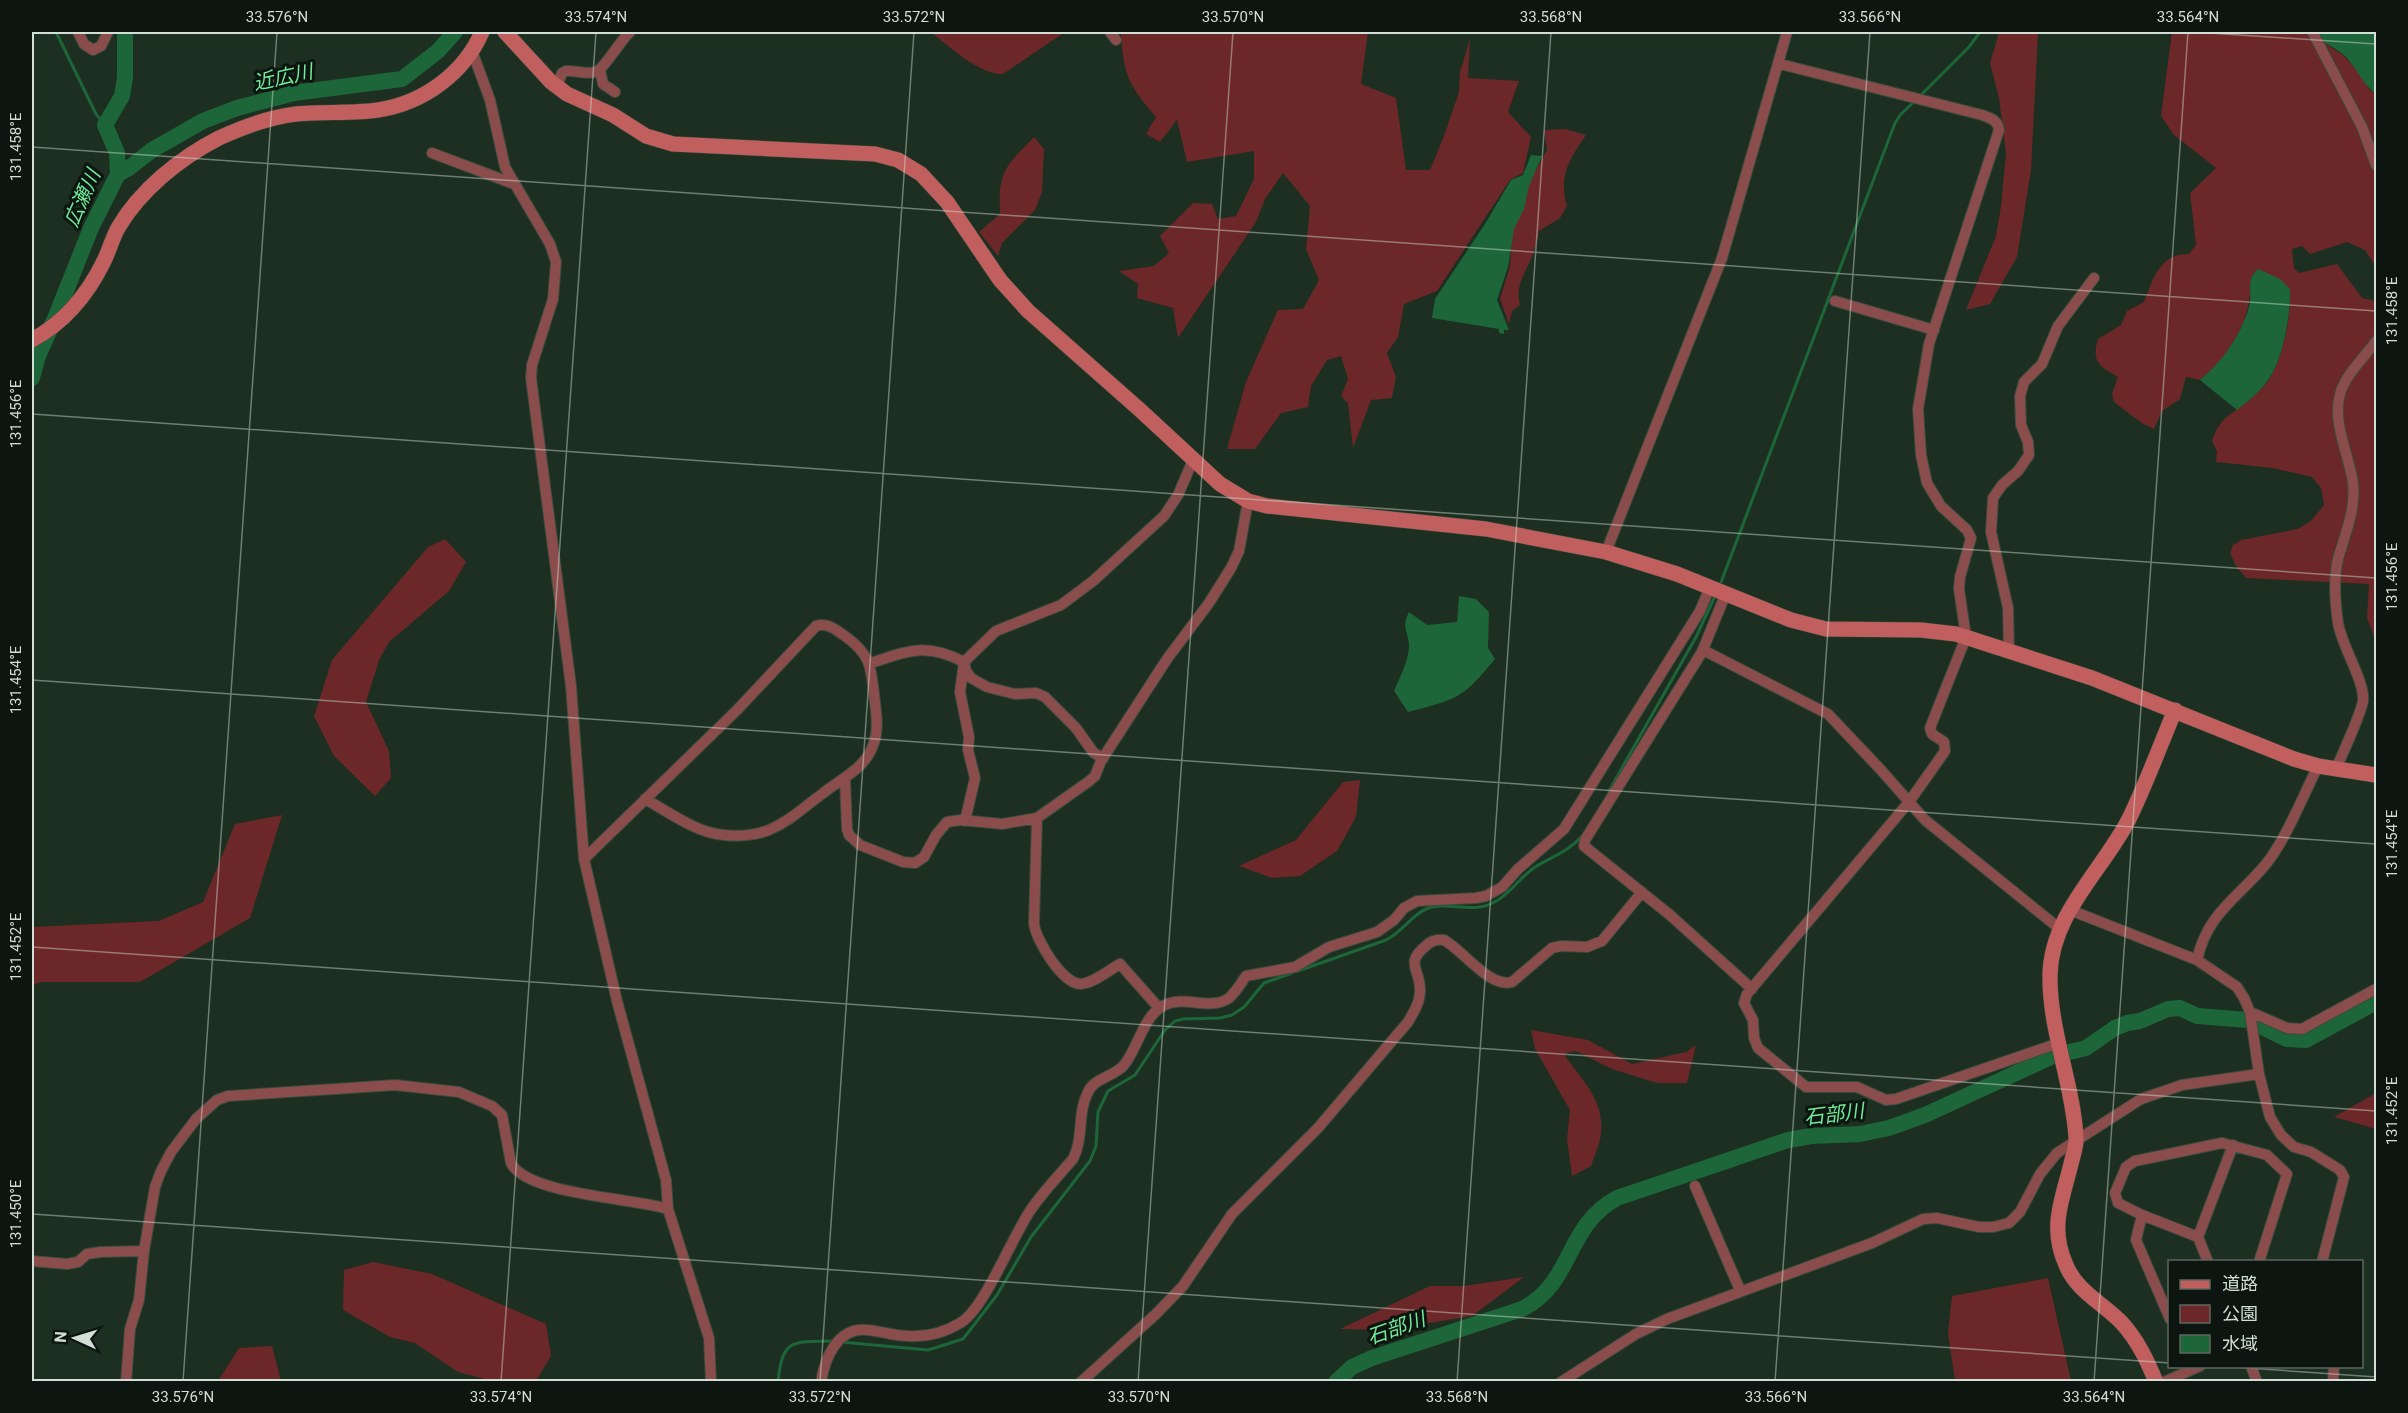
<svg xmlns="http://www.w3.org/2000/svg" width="2408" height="1413" font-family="Roboto,'Noto Sans JP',sans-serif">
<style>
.green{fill:#6c2728}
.water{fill:#1d6639}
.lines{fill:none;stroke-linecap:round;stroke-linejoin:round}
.stream{stroke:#1d6639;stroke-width:3}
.river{stroke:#1d6639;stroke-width:16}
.street-casing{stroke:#394b3e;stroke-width:12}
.secondary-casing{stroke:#394b3e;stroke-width:16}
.street{stroke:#8b4d4c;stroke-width:10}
.secondary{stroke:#c15f5e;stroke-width:15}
.ticks{fill:none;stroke:#d3dfd6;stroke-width:1.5;stroke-opacity:0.45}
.labels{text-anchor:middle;stroke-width:6;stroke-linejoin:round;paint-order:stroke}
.water-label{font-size:20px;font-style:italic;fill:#72ea9a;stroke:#0c150f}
.neatline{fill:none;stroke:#d3dfd6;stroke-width:2}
.ticks-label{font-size:15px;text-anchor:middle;fill:#d3dfd6}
</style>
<rect width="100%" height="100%" fill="#1c2f21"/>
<!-- green -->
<path class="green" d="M931,32H1065L1003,74C980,75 948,46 931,32Z
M1117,32H1368L1361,84L1396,98L1406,170H1430L1444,136L1459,92L1460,72L1470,39L1468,78L1519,81L1508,112L1531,137L1523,173L1510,180L1437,291L1404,304L1398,337L1387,353L1396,377L1392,398L1371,400L1353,448L1348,403L1341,396L1348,379L1341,356L1327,360L1311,386L1308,407L1281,413L1255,449H1227L1246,382L1278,310L1303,309L1319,280L1306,249L1310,206L1283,173L1265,199L1256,222L1178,338L1173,308L1137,298L1138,284L1119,271L1154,266L1169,253L1160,236L1193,203L1212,204L1218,219L1236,216L1254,179V151L1187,162L1177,120L1160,142L1146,134L1156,117C1130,87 1123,75 1121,34Z
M1999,32H2038L2031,170L2017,257L1990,304L1966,310L1996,236L2001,206L2006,154L1999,98L1990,63Z
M2172,32H2308L2343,55L2361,74L2369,89L2376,94V267L2365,250L2347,242L2310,254L2302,246L2292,249L2294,268L2299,273L2337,264L2362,298L2376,301V642L2367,618L2369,584L2246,578L2236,566L2230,553L2233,545L2241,540L2298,529L2311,521L2324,505L2321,488L2312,477L2273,468L2216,462L2217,451L2212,441C2221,414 2232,416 2251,398C2257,393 2266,385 2270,378C2284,353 2291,318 2290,289L2250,282C2253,319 2228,358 2200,380L2186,377L2180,399L2162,411L2154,429L2143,424L2114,402L2112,394L2118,377C2099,366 2091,362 2098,339L2121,325L2127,311L2144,302C2153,279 2160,253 2189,254L2196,245L2190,193L2216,168L2174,135L2161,116Z
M1565,129L1586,135C1570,158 1558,176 1567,206L1560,218L1539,231C1537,240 1535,250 1531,259C1524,275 1515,287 1520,305L1512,311L1509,324L1500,299L1510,266L1512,230L1530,180L1547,150L1544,130Z
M1034,137L1044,149L1042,192L1035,210L1002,243L998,256L979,232L1000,214C998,171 1005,167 1034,137Z
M445,539L466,562L449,591L389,642L379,660L366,702L389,751L391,778L375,796L334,756L314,716L332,660L428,547Z
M1360,780L1356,817L1337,851L1300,876L1272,878L1239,866L1296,840L1343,782Z
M282,815L250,918L140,982H41L32,985V927L159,921L203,902L235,824Z
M1531,1030L1588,1040L1632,1064L1686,1052L1696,1045L1687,1083H1657L1612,1069L1576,1051L1564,1054C1581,1080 1605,1099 1601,1134C1600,1144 1594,1156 1591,1166L1572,1176L1567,1139L1570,1110L1535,1049Z
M2376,1093V1129L2334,1117Z
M373,1262L432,1274L546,1324L551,1356L536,1381H492L458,1372L415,1343L390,1337L343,1310L344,1270Z
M1524,1277L1472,1316L1386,1330L1340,1329L1430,1286H1464Z
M2048,1278L2071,1381H1955L1948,1333L1952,1296Z
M272,1346L281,1381H218L239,1348Z"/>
<!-- water -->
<path class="water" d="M2308,32H2376V94C2363,85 2357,68 2345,56C2334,47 2319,40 2308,32Z
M1531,155L1542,156L1529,186L1524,209L1514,229L1508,267L1497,300L1509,330H1504V334L1499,333V329L1432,318L1435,299L1485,224L1511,180L1523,175Z
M2258,269L2280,279L2290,289C2291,313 2283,361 2268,380C2260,392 2248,401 2237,410L2200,380C2222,362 2241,335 2249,307C2253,293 2245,279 2258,269Z
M1459,596L1476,599L1489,612L1488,648L1495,659C1462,699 1458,699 1408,712L1394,691C1400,677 1409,660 1409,645C1408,630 1401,628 1409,612L1427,625L1457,622Z"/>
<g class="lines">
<!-- stream -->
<path class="stream" d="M56,32L96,114L105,125
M1920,96L1969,47L1980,32
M1720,585L1895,123L1901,114L1915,101
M1609,791L1696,637L1716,594
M1298,971L1386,940C1402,932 1412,915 1426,909C1442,902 1462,910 1480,907C1505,903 1515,881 1535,867C1551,857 1568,852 1581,837
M841,1342L928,1350L963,1339L997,1295L1031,1237L1090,1161L1096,1146L1098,1112L1108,1091L1135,1075L1165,1030L1175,1021L1183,1019L1220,1018L1232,1015L1244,1007L1264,983L1292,973
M778,1382C782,1336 795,1342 835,1341"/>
<!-- river -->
<path class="river" d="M118,174L129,168L152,150L203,121L237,108L294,93L402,79L438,51L455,32
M32,378L38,356L56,316L91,228L118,174L117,153L105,125L122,96L125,78V32
M1336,1382L1352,1367L1372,1358L1522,1309C1574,1283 1564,1227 1617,1198L1788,1140L1811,1136L1860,1134L1889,1128L1925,1115L2053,1056L2086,1048L2115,1028L2127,1023L2140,1021L2168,1009L2180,1008L2197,1016L2248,1020L2287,1039L2306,1040L2376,1002"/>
<!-- street casing -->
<g class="street-casing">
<path id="street" d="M78,32L84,44L93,50L101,46L108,32
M1110,32L1116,40
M2313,33L2362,127L2376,165
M472,51L490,100L505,167L550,244L556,262L553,299L532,365L531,378L571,686L584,859L617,1001L666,1180L668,1209L709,1338L711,1382
M1780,64L1982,115C1990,118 1998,120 1999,130L1929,344L1918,409L1921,455L1927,483L1941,506L1967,530L1971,538L1960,577L1959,589L1966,637L1930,728L1932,734L1944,742L1945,751L1909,802L1747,994L1744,1003L1753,1020L1754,1038L1758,1048L1806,1087H1857L1886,1100L1896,1099L2059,1043
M600,70L603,84L615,92
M557,86L562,73L566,71C576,70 586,75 595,72C604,70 621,39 630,32
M432,153L514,184
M1835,301L1934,330
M1606,552L1722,258L1787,32
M1726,593L1702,652L1585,840L1584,846L1670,915L1752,989
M1703,650L1828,714L1881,770L1925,820L2060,929
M2009,650L2008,608L1991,532L1993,498L2002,485L2018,471L2029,455L2028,442L2021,425L2020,396L2024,382L2042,364L2058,326L2094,278
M871,663C908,651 926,642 964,662L966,671L971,678L987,687L1015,694L1036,693L1045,697L1076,728L1093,752L1103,759
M2336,769C2343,752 2360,717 2363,701C2365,681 2342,647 2338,623C2335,602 2333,580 2338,559C2345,534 2356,510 2353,483C2349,454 2332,424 2340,394C2345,375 2365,357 2376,341
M845,779L847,829L849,835L860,845L903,862L915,863L924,857L936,835L947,822L961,820L1002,824L1037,818L1088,782L1095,776L1101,761L1167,659L1209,603L1231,568L1239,551L1248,501
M1037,818L1034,923C1035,939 1063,985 1081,984C1094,983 1109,970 1120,964L1159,1008
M965,821L975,778L968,750L969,737L960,692L964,662L996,631L1061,605L1093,581L1164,516L1178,495L1193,460
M584,859L737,710L816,626C827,622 836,630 845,636C870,654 871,666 874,694C876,713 880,730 872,748C863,770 839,780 822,794C804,807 790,821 769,830C756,835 738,837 724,835C696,833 669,812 645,799
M2070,910L2197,960L2237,987L2244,998L2250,1012L2259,1074L2270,1117L2281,1135L2294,1147L2311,1152L2340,1170L2344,1177L2322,1262
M2197,960C2207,913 2239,897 2266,864C2285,841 2304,794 2318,766
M2250,1012L2287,1028L2302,1029L2376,989
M1695,1186L1740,1290
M2142,1215L2136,1240L2170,1319
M2198,1237L2142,1215L2118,1203L2115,1193L2126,1167L2135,1161L2222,1143L2267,1155L2287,1174L2259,1262
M32,1261L67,1264L78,1262L87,1254L100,1252L144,1251
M2208,1262L2198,1237L2233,1145
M2251,1366L2257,1382
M126,1382L130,1329L139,1300L144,1251L155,1187L161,1171L171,1152L196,1119L217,1100L228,1096L395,1085L459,1092L492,1106L502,1115L511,1163C527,1195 635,1198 668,1209
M821,1382C825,1357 838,1327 867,1330C881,1331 894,1336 908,1336C926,1337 944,1333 960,1323C985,1309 1013,1234 1032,1208C1044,1191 1059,1175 1073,1159C1084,1138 1077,1113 1088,1092C1095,1077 1114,1077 1124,1065C1138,1048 1142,1020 1161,1007C1181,993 1210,1012 1229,998C1236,992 1241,983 1246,976L1295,967L1329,947L1377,932L1394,920L1404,908L1417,901L1476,898L1486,896L1502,887L1518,869L1564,829L1700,611L1710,587
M1081,1382L1156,1314L1183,1286L1232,1214L1318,1128L1408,1022C1414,1012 1420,1002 1420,991C1421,969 1403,964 1427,945C1432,940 1437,939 1444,940C1464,951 1489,988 1512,982L1552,948L1561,946L1587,947L1602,941L1642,892
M1561,1382L1636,1334L1667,1319L1872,1243L1923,1219L1937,1218L1979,1227H1993L2009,1223L2020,1212L2040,1174L2057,1153L2141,1099L2182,1085L2259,1074
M2164,1382L2200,1366
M2333,1382L2334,1366"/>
</g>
<!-- secondary casing -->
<g class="secondary-casing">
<path id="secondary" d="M505,32L551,82L567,94L613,115L646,136L673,144L875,154L898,160L921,174L947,202L1000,280L1028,311L1140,410L1220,484L1248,501L1267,506L1486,529L1606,552L1677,574L1791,620L1826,629L1921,630L1956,634L2092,678L2294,759L2318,766L2376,775
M32,340C65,322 87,296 104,261C109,251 112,239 118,228C140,190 180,158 219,138C243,127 270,117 296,114C323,111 351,114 378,110C424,103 464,73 482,32
M2156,1382C2147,1360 2138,1341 2122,1323C2103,1303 2077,1292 2066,1265C2049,1227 2062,1201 2071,1164C2073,1155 2077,1145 2076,1137C2073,1084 2049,1029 2050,975C2051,914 2103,870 2129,819C2146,784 2160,746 2175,710"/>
</g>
<!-- street -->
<use href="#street" class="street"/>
<!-- secondary -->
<use href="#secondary" class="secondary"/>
</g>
<!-- ticks -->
<path class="ticks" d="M2194,32L2376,44M32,147L2376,311M32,414L2376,578M32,680L2376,844M32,947L2376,1111M32,1214L2170,1363M2219,1366L2376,1377M183,1382L277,32M501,1382L596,32M820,1382L914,32M1138,1382L1233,32M1457,1382L1551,32M1775,1382L1870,32M2094,1382L2188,32"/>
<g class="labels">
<!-- water labels -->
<g class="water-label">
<text transform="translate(283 77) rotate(-12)" y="7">近広川</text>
<text transform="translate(82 198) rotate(-66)" y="7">広瀬川</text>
<text transform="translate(1834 1114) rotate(-7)" y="7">石部川</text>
<text transform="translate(1396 1328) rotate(-19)" y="7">石部川</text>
</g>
</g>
<!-- border -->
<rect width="2408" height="1413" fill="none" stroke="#0c150f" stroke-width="66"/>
<!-- legend -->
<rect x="2168" y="1260" width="195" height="108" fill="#0c150f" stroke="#5c665f" stroke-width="1.5"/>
<rect x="2180" y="1280" width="30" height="9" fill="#c15f5e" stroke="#5c665f" stroke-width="1.5"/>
<text x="2222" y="1290" font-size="18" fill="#d3dfd6">道路</text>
<rect x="2180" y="1305" width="30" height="18" fill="#6c2728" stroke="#5c665f" stroke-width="1.5"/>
<text x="2222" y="1320" font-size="18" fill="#d3dfd6">公園</text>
<rect x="2180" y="1335" width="30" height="18" fill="#1d6639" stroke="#5c665f" stroke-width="1.5"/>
<text x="2222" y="1350" font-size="18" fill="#d3dfd6">水域</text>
<!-- north arrow -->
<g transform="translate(75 1338) rotate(274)" stroke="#0c150f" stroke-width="4.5" paint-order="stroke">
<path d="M0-4.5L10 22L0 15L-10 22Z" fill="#d3dfd6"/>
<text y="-9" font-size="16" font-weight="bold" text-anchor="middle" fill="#d3dfd6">N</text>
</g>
<rect x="33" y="33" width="2342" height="1347" class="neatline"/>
<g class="ticks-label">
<text x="277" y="22">33.576°N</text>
<text x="596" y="22">33.574°N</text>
<text x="914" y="22">33.572°N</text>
<text x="1233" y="22">33.570°N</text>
<text x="1551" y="22">33.568°N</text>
<text x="1870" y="22">33.566°N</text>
<text x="2188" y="22">33.564°N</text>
<text transform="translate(16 147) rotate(-90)" y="5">131.458°E</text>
<text transform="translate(2392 311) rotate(-90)" y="5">131.458°E</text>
<text transform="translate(16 414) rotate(-90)" y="5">131.456°E</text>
<text transform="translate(2392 577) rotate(-90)" y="5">131.456°E</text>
<text transform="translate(16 680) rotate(-90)" y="5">131.454°E</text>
<text transform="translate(2392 844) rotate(-90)" y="5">131.454°E</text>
<text transform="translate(16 947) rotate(-90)" y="5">131.452°E</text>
<text transform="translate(2392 1111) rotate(-90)" y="5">131.452°E</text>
<text transform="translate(16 1214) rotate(-90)" y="5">131.450°E</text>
<text x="183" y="1402">33.576°N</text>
<text x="501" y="1402">33.574°N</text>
<text x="820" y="1402">33.572°N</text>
<text x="1139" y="1402">33.570°N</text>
<text x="1457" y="1402">33.568°N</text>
<text x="1776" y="1402">33.566°N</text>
<text x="2094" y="1402">33.564°N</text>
</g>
</svg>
